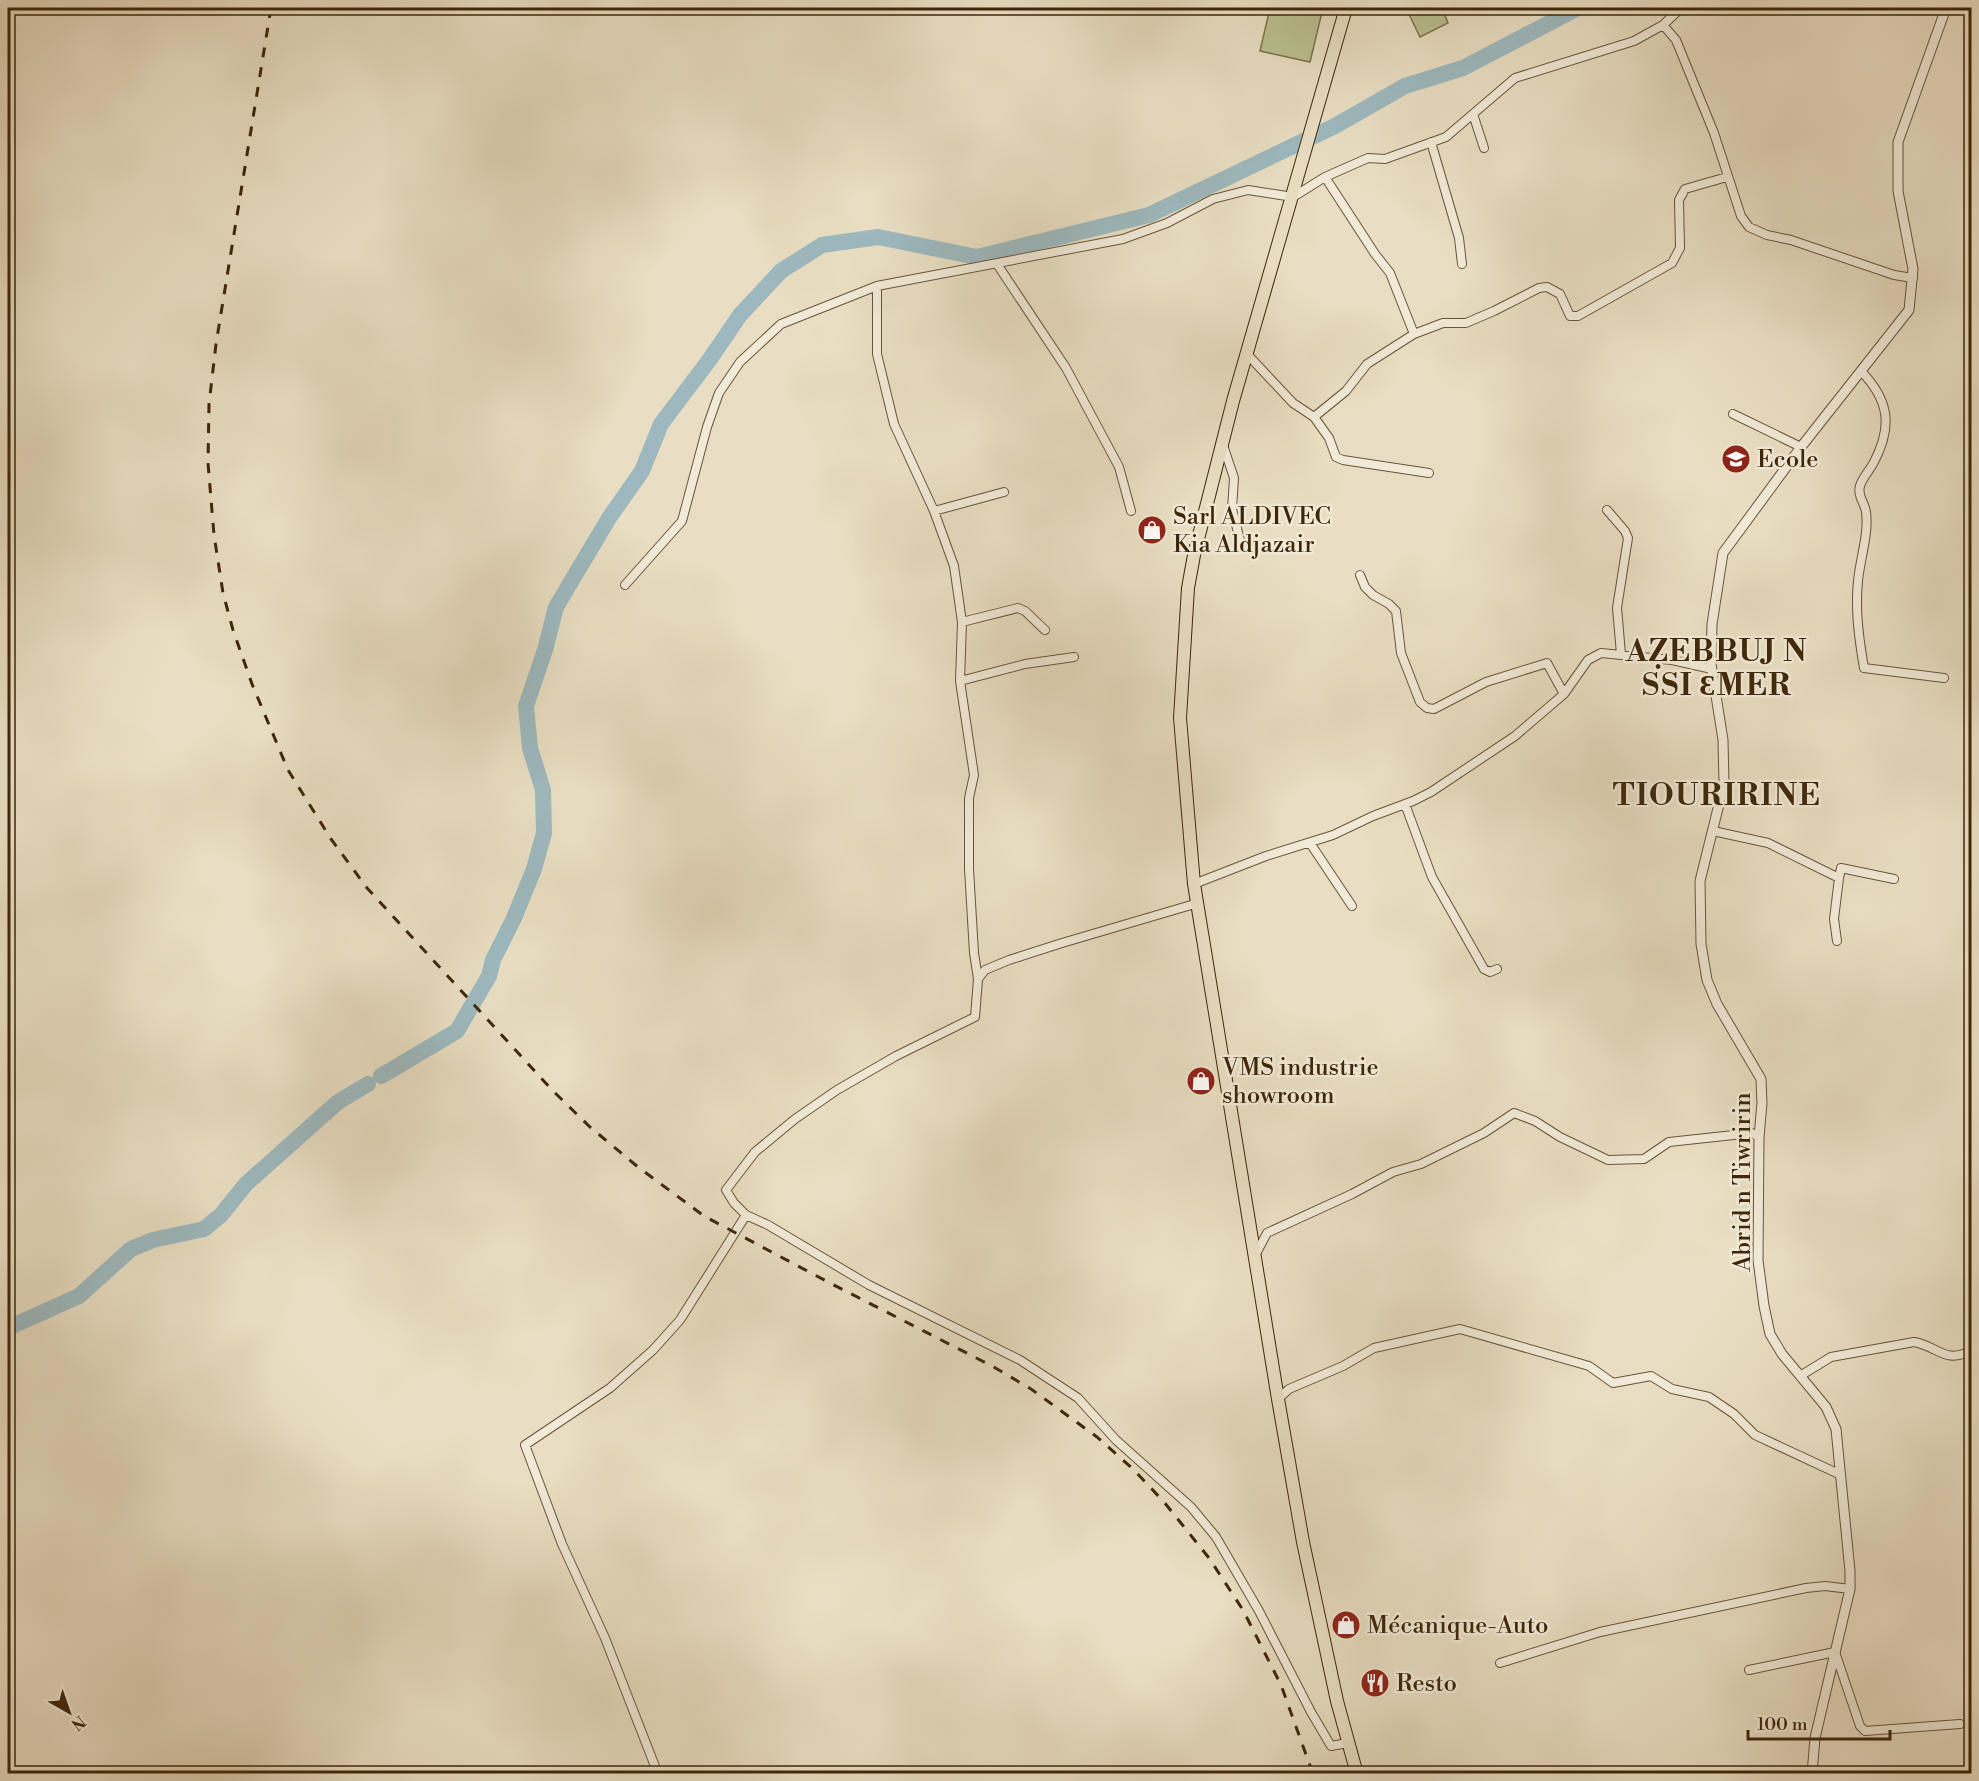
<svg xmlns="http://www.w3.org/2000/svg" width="1979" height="1781" font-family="'Libre Bodoni',serif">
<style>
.green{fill:#bac091;stroke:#7c744d;stroke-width:1.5}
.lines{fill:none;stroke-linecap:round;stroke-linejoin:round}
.river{stroke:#9db9bf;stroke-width:16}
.minor-casing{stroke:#695538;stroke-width:10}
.tertiary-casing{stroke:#695538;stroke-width:11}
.primary-casing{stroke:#3e2709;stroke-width:14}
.minor{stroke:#f1ead8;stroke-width:8}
.tertiary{stroke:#f1ead8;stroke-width:9}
.primary{stroke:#e9dec3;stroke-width:12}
.rail{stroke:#3e2709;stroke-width:3;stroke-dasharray:10 10;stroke-linecap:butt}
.labels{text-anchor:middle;stroke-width:5;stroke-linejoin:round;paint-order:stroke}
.poi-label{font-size:24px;fill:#3e2709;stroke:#f1ead8;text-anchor:start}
.street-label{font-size:24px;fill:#3e2709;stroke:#f1ead8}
.district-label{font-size:30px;font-weight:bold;letter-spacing:1.5px;fill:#3e2709;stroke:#f1ead8}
</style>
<rect width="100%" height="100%" fill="#e9dec3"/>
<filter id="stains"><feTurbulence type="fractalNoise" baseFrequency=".00333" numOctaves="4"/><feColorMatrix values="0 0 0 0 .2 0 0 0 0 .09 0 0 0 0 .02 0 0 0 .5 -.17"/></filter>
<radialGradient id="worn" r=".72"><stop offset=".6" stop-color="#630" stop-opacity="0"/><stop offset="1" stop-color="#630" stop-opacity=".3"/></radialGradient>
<!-- green -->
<path class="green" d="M1270,8H1323L1310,62L1260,51Z
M1406,8H1442L1448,23L1420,37Z"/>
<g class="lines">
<!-- river -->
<path class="river" d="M381,1076L457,1031L489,976L493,960L514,918L534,869L544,833L543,790L530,748L526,706L545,650L556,607L609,518L642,471L661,424L710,359L740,315L781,271L822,245L878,237L977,257L1149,215L1335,126L1405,86L1463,68L1578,8
M8,1328L79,1296L131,1249L153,1240L204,1229L221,1215L246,1184L338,1102L368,1084"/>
<!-- minor casing -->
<g class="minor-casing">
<path id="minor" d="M1663,25L1676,40L1714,133L1741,216L1749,227L1767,235L1791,240L1894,275L1913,278
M1473,114L1484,148
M1431,142L1459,238L1462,264
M1325,177L1375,254L1390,273L1414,334
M997,264L1066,368L1119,467L1131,511
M877,286V354L894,424L934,511L954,566L962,622L960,681L974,775L969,798V869L974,953L978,979
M1247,354L1293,403L1314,417L1346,391L1367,364L1414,334L1443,323H1466L1494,311L1539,288L1547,287L1560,294L1570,316H1578L1672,263L1680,248L1679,200L1685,189L1727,177
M1861,371C1889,400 1893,426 1874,462C1870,470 1862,478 1860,486C1857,496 1865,503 1866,512C1869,534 1860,559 1858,581C1855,610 1859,639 1864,668L1944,678
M1733,414L1801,447
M1314,417L1329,438L1336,457L1343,460L1429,473
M1223,445L1234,478L1232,509L1241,544
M1607,510L1625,531L1628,538L1617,608L1621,654
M934,511L1004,492
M1360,575L1365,587L1373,595L1389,604L1396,611L1401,653L1420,702L1427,708L1434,709L1486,682L1547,663L1564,694
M625,585L682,521L707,427L719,393L740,362L781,324L877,286L1123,239L1167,223L1213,199L1248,190L1293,197L1325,177L1368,158L1385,159L1446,137L1515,78L1634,41L1663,25L1681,8
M962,622L1018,608L1025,611L1045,630
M960,681L1025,664L1074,657
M1405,804L1432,877L1484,969L1490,972L1497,969
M1713,831L1768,843L1839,878L1834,919L1837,941
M1310,843L1352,906
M1839,878L1841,868L1894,879
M1194,884L1266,856L1333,835L1373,816L1413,801L1431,792L1515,736L1564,694L1588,660L1601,653L1672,660L1712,669
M1198,903L1062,943L1009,960L985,970L978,979L975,1017L896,1056L837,1090L795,1119L755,1152L726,1190L734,1203L746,1215L768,1225L869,1285L1020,1360L1078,1398L1116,1440L1191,1507L1216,1537L1259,1611L1311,1712L1331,1746L1348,1743
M1256,1254L1267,1233L1352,1194L1393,1172L1421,1164L1484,1133L1514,1113L1535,1121L1560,1137L1608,1160L1644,1159L1669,1142L1752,1133L1759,1137
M1800,1376L1831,1357L1914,1342C1938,1346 1945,1365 1972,1350
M1278,1399L1289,1389L1343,1366L1374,1348L1460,1329L1589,1366L1613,1383L1651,1376L1672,1389L1709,1397L1734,1414L1755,1435L1841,1475
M1500,1663L1600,1632L1806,1588L1825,1586L1850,1589
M1749,1670L1835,1652L1860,1726L1865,1731L1960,1724
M658,1774L605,1638L562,1544L525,1445L610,1388L653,1350L680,1320L746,1215"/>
</g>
<!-- tertiary casing -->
<g class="tertiary-casing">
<path id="tertiary" d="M1812,1774L1815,1738L1850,1589V1571L1836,1429L1826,1407L1782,1354L1770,1334L1764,1306L1758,1260L1759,1137L1762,1103L1761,1079L1717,1004L1707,980L1701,944L1700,881L1724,784L1723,740L1711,664L1712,624L1723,553L1801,447L1909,310L1913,269L1898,191V142L1946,8"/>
</g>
<!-- primary casing -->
<g class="primary-casing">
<path id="primary" d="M1346,8L1233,401L1194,555L1188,588L1180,718L1194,884L1278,1399L1303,1542L1337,1701L1357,1774"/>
</g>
<!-- minor -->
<use href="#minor" class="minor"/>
<!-- tertiary -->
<use href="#tertiary" class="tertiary"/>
<!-- primary -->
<use href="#primary" class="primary"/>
<!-- rail -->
<path class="rail" d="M271,8L216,344L209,404L208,463L214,535L223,593L233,630L252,684L288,770L331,839L367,888L553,1091L590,1127L638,1167L704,1216L828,1282L992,1366L1031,1389L1097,1437L1133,1469L1164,1502L1209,1558L1243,1610L1281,1685L1313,1774"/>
</g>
<!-- icons -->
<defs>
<g id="school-disc" transform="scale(1.5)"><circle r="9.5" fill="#8f2418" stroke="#f1ead8"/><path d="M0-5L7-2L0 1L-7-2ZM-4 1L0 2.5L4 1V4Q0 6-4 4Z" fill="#fff"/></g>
<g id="shop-disc" transform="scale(1.5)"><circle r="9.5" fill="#8f2418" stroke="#f1ead8"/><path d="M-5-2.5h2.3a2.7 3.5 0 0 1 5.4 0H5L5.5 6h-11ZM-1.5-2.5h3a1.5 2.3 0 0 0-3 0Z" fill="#fff"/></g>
<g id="restaurant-disc" transform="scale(1.5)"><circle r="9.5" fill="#8f2418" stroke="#f1ead8"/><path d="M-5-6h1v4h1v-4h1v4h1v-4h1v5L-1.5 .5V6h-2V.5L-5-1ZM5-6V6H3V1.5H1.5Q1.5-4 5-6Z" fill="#fff"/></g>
</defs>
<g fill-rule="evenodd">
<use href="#school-disc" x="1736" y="459"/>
<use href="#shop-disc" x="1152" y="530"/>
<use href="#shop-disc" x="1201" y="1081"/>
<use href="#shop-disc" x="1346" y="1625"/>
<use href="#restaurant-disc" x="1375" y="1683"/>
</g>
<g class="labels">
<!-- poi labels -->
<g class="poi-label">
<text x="1757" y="467">Ecole</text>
<text x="1173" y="524">Sarl ALDIVEC<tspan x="1173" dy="28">Kia Aldjazair</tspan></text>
<text x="1222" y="1075">VMS industrie<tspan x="1222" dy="28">showroom</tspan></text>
<text x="1367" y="1633">Mécanique-Auto</text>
<text x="1396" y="1691">Resto</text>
</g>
<!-- street labels -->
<g class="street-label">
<text transform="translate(1742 1182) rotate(-90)" y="8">Abrid n Tiwririn</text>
</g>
<!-- district labels -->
<g class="district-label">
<text x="1717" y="661">AẒEBBUJ N<tspan x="1717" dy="34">SSI ƐMER</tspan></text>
<text x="1717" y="805">TIOURIRINE</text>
</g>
</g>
<!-- margin -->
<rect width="1979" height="1781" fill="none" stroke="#e9dec3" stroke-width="30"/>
<rect x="9" y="9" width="1961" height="1763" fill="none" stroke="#3e2709" stroke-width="3"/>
<rect x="15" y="15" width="1949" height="1751" fill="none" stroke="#3e2709" stroke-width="1.5"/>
<!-- north arrow -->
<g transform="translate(69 1712) rotate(140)" stroke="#f1ead8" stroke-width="4.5" paint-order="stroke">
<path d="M0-4.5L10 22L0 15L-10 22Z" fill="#3e2709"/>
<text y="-9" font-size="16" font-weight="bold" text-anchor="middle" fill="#3e2709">N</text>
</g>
<!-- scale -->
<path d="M1748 1730v9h142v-9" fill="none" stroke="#3e2709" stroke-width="3"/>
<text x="1757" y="1730" font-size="18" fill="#3e2709" stroke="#f1ead8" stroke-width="4.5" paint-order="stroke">100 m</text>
<rect width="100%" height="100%" filter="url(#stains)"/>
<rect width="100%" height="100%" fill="url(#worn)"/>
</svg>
